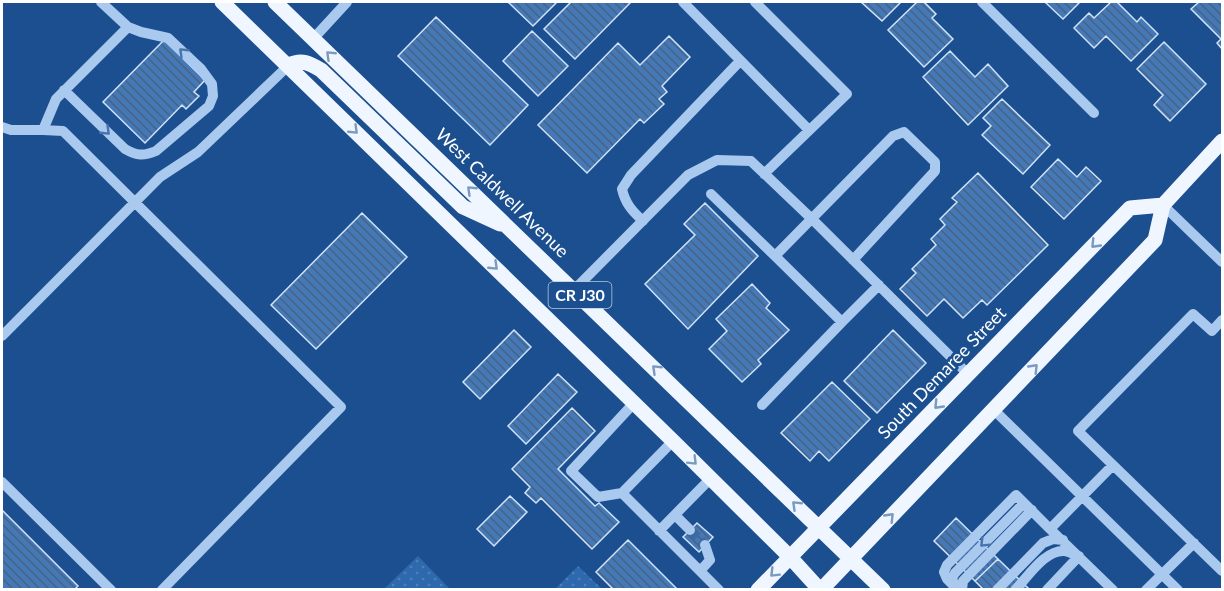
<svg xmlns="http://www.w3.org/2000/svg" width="1224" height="591" font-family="Lato,sans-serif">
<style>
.grass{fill:url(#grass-dots)}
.building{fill:url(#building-back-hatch);stroke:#cfe3fa;stroke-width:1.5}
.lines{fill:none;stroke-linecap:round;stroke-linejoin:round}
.minor-tunnel{stroke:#3d69a0;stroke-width:10;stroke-dasharray:10 5;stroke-linecap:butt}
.minor{stroke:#a9c9ee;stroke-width:10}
.major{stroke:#f0f6ff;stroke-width:15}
.oneway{stroke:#4674ac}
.oneway2{stroke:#7b9ac1}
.labels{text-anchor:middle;stroke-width:6;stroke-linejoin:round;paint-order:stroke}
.shield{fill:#1b4f8f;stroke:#bbcadd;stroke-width:1.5}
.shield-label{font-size:16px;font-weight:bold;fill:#fff}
.street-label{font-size:18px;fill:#fff;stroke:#1b4f8f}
</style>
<defs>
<pattern id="grass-dots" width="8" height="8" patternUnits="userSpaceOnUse" patternTransform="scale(1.5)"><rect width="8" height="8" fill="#2e69ad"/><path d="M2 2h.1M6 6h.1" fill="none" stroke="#4d80b9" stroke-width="1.8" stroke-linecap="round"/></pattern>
<pattern id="building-back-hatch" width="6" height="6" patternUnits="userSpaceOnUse" patternTransform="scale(1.5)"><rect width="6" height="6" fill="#4478b7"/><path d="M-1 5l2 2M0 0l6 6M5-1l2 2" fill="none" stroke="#486282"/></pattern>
</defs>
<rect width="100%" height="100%" fill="#1b4f8f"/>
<!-- grass -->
<path class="grass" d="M418,556L450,589H384Z
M578,566L602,589H555Z"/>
<!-- building -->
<path class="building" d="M508,2H557L533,26Z
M571,2H631L575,59L544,29Z
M861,2H901L882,21Z
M917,2H924L936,14L932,18L953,39L924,67L888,30Z
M1045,2H1080L1063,19Z
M1111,2H1117L1137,22L1141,17L1158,34L1131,61L1106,36L1094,48L1074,28L1089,13L1094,18Z
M1199,2H1222V49L1217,43L1221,39L1191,9Z
M436,17L528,105L490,145L398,56Z
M532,31L568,66L538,96L503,61Z
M669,36L690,57L662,86L667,92L659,99L664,104L644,123L640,119L587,173L538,125L618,43L640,65Z
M164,40L205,80L194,92L199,96L186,109L182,105L145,143L103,102Z
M1164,42L1206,84L1170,121L1154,105L1163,95L1137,69Z
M950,51L975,77L988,64L1008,86L968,125L923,77Z
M1002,99L1050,145L1023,174L982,135L991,126L983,118Z
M1058,159L1077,177L1086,167L1101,181L1064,219L1031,187Z
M978,173L1048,245L987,305L982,300L963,318L944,299L927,316L900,289L916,273L912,269L936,245L931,239L945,225L940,219L957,202L952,198Z
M705,203L758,256L688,329L645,284L695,235L684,224Z
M362,213L407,257L316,349L271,305Z
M752,284L770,303L766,308L789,330L758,360L761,364L742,382L709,349L727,331L716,319Z
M514,330L531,347L480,399L463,382Z
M893,330L926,363L877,413L844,381Z
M558,374L577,392L526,444L508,426Z
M832,382L870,419L829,461L819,451L810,461L781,433Z
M572,408L595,431L558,469L595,506L599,503L619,522L592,549L541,498L536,503L525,493L530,487L512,469Z
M510,496L527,512L494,546L477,529Z
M2,510L78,586L74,590H2Z
M956,518L998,559L975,581L934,541Z
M697,523L713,537L699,552L683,537Z
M628,540L678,590H614L596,572Z
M998,559L1028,588L1026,590H984L975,581Z"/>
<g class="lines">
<!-- minor-tunnel -->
<path class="minor-tunnel" d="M690,530L705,545"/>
<!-- minor -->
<path class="minor" d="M101,2L128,27L56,99L43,130L63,131L341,407L162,590
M683,2L809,130
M755,2L847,94L764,174
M982,2L1094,113
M313,39L347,2
M64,90L125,149C137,156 144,156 156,151L209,106L213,96L212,84L201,69L168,38L141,32L128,27
M2,127L11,130H43
M711,194L775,256
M1163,205L1222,262
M643,221C632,211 625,203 622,189L631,175L740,61
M574,290L688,175L717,160L751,161L811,218L968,374
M1222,320L1212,331L1193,314L1078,431L1222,571
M842,322L879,285
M2,336L160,177L198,152L289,65
M762,405L842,322L775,256L893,136L904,132L935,162V171L853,260
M994,410L1178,590
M673,441L622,493L719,590
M1113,465L1050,529L1113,590
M2,482L111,590
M622,493L598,497L571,471L634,403
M675,515L690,530
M659,531L711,478
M700,571L710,560L705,545
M955,587L952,578L955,573L1024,503
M958,590L947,579L944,572L947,565L1016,495L1050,529
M962,590L963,581L1032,510
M997,590L1043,543L1053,539L1063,540
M1015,590C1028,577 1045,549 1065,551C1070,552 1075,555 1079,556L1047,590
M1146,590L1194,543"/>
<!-- major -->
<path class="major" d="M222,2L673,441L790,557L820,590
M275,2L883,590
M289,65C302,59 309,63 321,70L463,207L500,224
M758,590L1130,208L1163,205
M821,590L1155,240L1163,205L1222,141"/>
</g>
<!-- one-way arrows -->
<defs><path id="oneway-chevron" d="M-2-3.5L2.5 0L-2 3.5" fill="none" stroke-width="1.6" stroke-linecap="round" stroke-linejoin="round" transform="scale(1.5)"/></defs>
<g class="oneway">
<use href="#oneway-chevron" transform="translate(183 52) rotate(-136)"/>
<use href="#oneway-chevron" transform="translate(106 131) rotate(44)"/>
<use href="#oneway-chevron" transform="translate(984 543) rotate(135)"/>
</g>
<g class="oneway2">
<use href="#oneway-chevron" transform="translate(330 55) rotate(-136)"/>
<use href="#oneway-chevron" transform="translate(354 130) rotate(44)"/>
<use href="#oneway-chevron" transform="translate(471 190) rotate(-136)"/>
<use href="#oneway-chevron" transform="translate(1095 244) rotate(134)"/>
<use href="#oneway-chevron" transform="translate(494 266) rotate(44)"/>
<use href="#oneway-chevron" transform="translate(1034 368) rotate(-46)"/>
<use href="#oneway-chevron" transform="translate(656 369) rotate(-136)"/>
<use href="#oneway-chevron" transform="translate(938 405) rotate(134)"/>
<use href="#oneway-chevron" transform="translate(693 461) rotate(45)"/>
<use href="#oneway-chevron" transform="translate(796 505) rotate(-136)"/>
<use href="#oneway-chevron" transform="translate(890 517) rotate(-46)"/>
<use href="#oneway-chevron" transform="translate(774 573) rotate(135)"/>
</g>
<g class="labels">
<!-- shield labels -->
<rect class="shield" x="548.5" y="282" width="63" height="26" rx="4.5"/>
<g class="shield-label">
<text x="580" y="301">CR J30</text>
</g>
<!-- street labels -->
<g class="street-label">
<text transform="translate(502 193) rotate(44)" y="6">West Caldwell Avenue</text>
<text transform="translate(942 373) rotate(-46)" y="6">South Demaree Street</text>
</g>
</g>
<!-- border -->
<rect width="1224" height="591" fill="none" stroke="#ffffff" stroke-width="6"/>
</svg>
